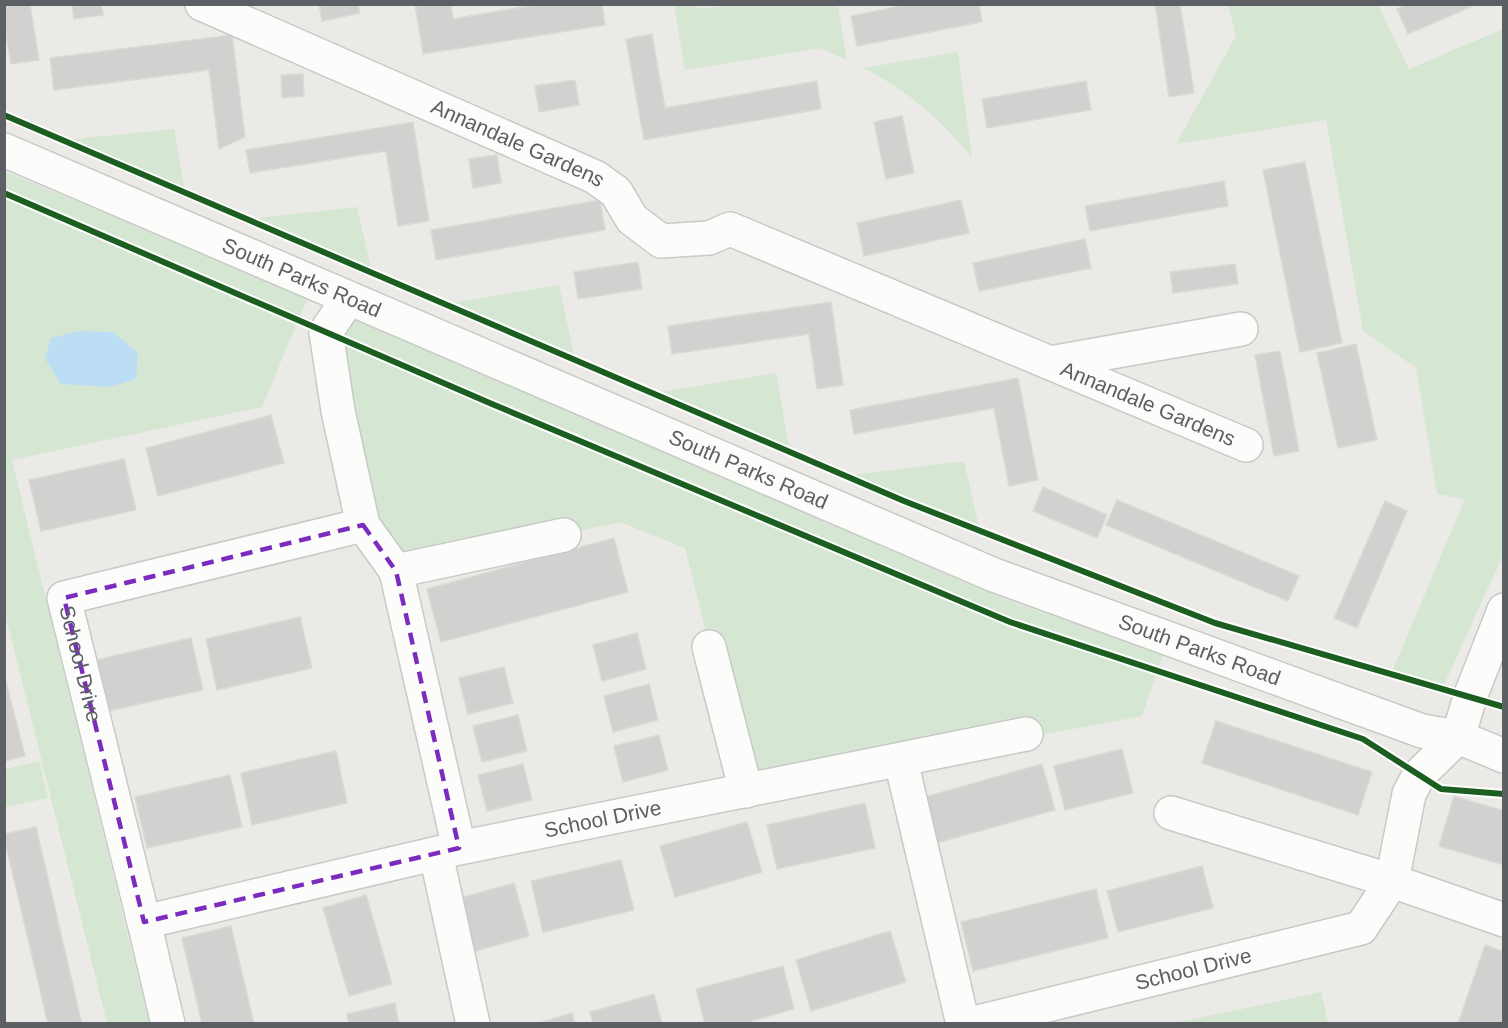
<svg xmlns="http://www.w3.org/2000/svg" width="1508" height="1028" font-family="Helvetica,sans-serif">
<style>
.green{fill:#d5e7d2}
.water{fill:#bcdef5}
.building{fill:#d3d1cf;stroke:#dbd9d6;stroke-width:1.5}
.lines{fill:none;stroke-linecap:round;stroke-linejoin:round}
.minor-casing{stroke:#c8c9c8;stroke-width:36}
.tertiary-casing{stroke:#c8c9c8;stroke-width:36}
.minor{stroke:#fcfcfb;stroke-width:33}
.tertiary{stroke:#fcfcfb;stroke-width:33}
.cycleway-casing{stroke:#fff;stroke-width:10}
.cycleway{stroke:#1b5e20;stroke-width:6}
.marked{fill:none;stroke:#7b2cbf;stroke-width:4.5;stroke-dasharray:12 8;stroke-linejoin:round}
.labels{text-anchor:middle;stroke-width:5;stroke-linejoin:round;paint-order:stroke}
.street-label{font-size:21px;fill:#5c6064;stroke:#fff}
</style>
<rect width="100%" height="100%" fill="#eceae6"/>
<!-- green -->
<path class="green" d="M736,4L838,5L847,60L820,48L685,70L674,5H690L703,9Z
M1228,5H1378L1409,69L1503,29V555L1443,687L1391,674L1465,499L1437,494L1416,368L1363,331L1326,120L1176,144L1236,36Z
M958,52L972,158C938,117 910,92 863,68Z
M174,129L185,192L64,140Z
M4,171L308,297L262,407L12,460L149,1023H107L5,614Z
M357,207L372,272L247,219Z
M559,285L575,359L446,304Z
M340,311L1006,600L1163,654L1142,716L746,791L685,548L620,522L396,571L363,525Z
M776,373L790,452L654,393Z
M964,461L980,531L846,476Z
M39,761L48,798L5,807V769Z
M1321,992L1328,1023H1176Z"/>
<!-- water -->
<path class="water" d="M78,331L113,332L138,353L136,379L109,387L61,384L45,359L51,338Z"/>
<!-- building -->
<path class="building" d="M4,4H30L39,60L11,64L4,24Z
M72,4H101L103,15L74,19Z
M319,4H358L360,13L322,21Z
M415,4H451L453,19L539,4H602L605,25L423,54Z
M910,4H979L982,22L857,46L851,16Z
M1155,4H1180L1194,93L1169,97Z
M1408,4H1477L1408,34L1397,9Z
M652,34L665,108L817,81L821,109L644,140L626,39Z
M232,35L245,137L219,149L209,70L54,90L50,58Z
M303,74L304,96L282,98L281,75Z
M575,80L579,105L539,112L535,86Z
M1086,81L1091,110L987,128L982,99Z
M902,116L914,173L886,179L874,122Z
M413,122L429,221L398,226L386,151L250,173L246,150Z
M497,155L501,183L473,188L469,159Z
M1305,162L1342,343L1300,352L1263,170Z
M1224,181L1228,206L1090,231L1085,206Z
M600,200L605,230L436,260L431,230Z
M961,200L969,233L864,256L857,223Z
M1085,239L1091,268L979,291L973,263Z
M638,262L642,289L578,299L574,272Z
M1235,264L1238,284L1173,293L1170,272Z
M831,302L843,385L817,389L809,334L672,354L668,326Z
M1356,344L1377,440L1338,448L1317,353Z
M1280,351L1299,451L1274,456L1255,355Z
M1018,378L1038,480L1009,486L994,408L854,434L850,410Z
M271,415L284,463L158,496L146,448Z
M124,459L136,510L41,531L29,480Z
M1043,487L1107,515L1097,538L1033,511Z
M1117,500L1299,576L1288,601L1106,525Z
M1385,501L1407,511L1357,628L1334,618Z
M614,538L628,592L441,642L427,589Z
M300,617L312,668L217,690L206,639Z
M637,633L646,669L602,681L593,645Z
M191,638L203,690L108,711L96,660Z
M504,667L513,703L468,714L459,678Z
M4,674L25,756L4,761Z
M649,684L658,720L613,732L604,696Z
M518,715L527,751L482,762L473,726Z
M1216,721L1372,772L1358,815L1202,763Z
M659,735L668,770L623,782L614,746Z
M1122,749L1133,793L1065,810L1054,766Z
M336,751L347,803L252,825L241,773Z
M523,764L532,800L487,811L478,775Z
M1042,764L1055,810L933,844L921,798Z
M230,775L242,827L147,848L135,797Z
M1454,796L1504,811V865L1439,846Z
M865,803L875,848L777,869L767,825Z
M747,822L762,872L675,897L660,846Z
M36,827L82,1024H48L4,837V834Z
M621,860L634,910L543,932L531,881Z
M1202,866L1213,908L1118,932L1107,891Z
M514,883L529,936L472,952L457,899Z
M1096,889L1108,938L973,971L961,922Z
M366,895L392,984L349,996L323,908Z
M231,926L254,1024H202L182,938Z
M890,931L906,982L811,1011L796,960Z
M1485,945L1504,952V1024H1458Z
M783,966L794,1009L741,1024H705L696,989Z
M654,994L662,1024H593L590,1012Z
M395,1003L399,1024H349L347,1014Z
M572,1013L575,1024H536Z"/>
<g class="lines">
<!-- minor casing -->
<g class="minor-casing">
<g id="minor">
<path id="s1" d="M202,4L595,177L616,192L632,219L661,241L709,238L730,229L1246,445"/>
<path id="s2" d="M348,299L326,332L338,411L363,525L64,598L144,922L459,848L1026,734"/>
<path d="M1050,363L1241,329"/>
<path d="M363,525L396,571L459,848"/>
<path d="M396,571L564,535"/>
<path d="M709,647L746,791"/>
<path d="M901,761L963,1024"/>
<path d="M1171,813L1392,881L1504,920"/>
<path d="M436,854L473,1024"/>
<path d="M144,922L168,1024"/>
<path id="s3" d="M970,1024L1361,928L1392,881L1409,794L1419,775L1458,737L1470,697L1504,610"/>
</g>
</g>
<!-- tertiary casing -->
<g class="tertiary-casing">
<g id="tertiary">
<path id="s4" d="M4,150L994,575L1422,731L1458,737L1504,756"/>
</g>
</g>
<!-- minor -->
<use href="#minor" class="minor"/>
<!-- tertiary -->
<use href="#tertiary" class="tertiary"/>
<!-- cycleway casing -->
<g class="cycleway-casing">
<path id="cycleway" d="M4,115L904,501L1215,623L1504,707
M4,193L492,404L1010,622L1363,739L1441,789L1504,794"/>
</g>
<!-- cycleway -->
<use href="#cycleway" class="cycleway"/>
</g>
<!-- marked area -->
<path class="marked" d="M363,525L396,571L459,848L144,922L64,598Z"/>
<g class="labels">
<!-- street labels -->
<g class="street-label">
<text dy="7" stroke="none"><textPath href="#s1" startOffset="345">Annandale Gardens</textPath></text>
<text dy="7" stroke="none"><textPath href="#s4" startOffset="324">South Parks Road</textPath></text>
<text dy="7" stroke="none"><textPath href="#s1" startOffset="1047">Annandale Gardens</textPath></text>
<text dy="7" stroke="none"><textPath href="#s4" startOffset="810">South Parks Road</textPath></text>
<text dy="7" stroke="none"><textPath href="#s4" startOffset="1296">South Parks Road</textPath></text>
<text dy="7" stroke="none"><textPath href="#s2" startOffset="612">School Drive</textPath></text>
<text dy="7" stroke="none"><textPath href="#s2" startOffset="1348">School Drive</textPath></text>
<text dy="7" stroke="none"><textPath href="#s3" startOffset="230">School Drive</textPath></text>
</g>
</g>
<!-- border -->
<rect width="1508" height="1028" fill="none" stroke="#5c6064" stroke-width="12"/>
</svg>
